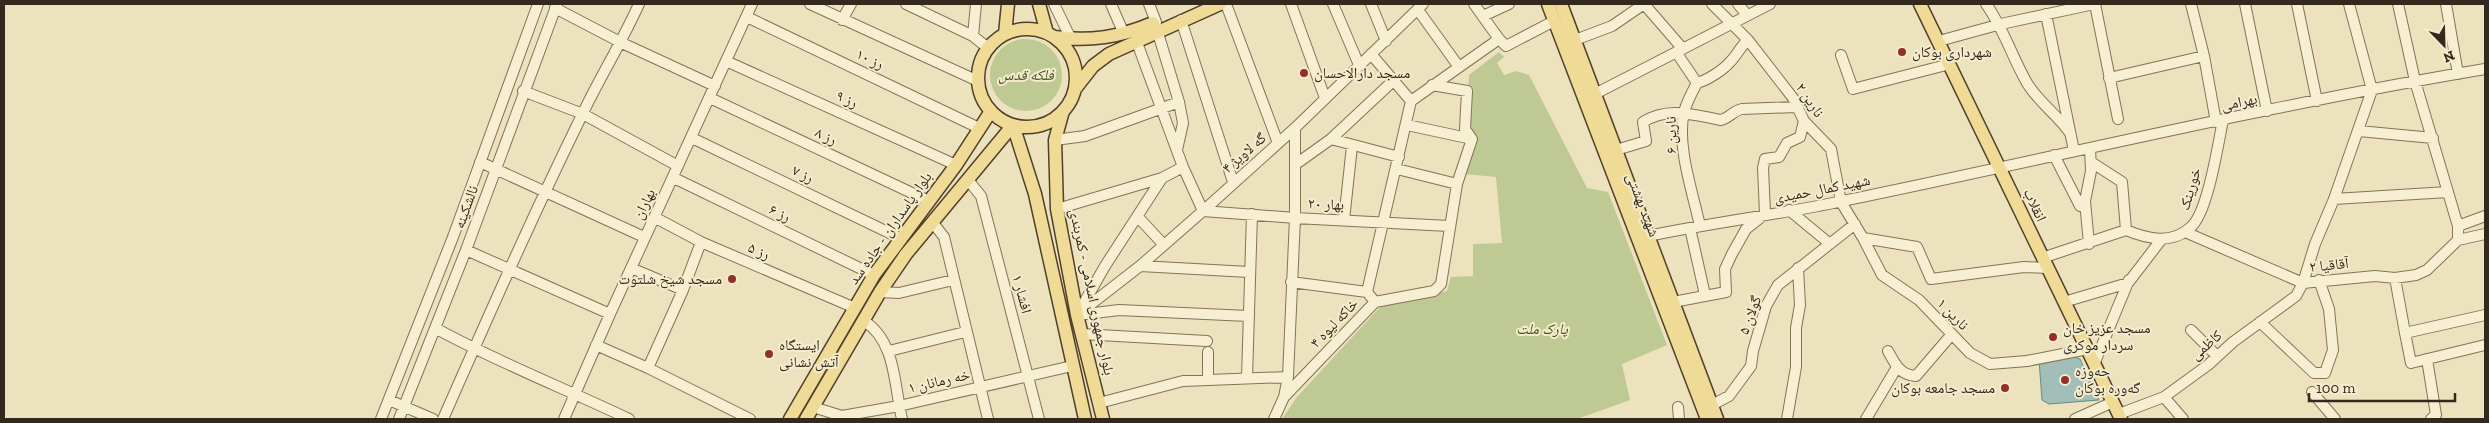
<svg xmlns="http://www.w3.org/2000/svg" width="2489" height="423" font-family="'Zilla Slab','Noto Naskh Arabic',serif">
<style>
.green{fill:#bfc993}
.water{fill:#a1beb8;stroke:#698b85}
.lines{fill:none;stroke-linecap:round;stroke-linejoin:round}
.minor-casing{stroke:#847357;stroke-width:12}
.major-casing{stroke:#51402c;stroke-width:15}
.minor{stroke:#f7efd1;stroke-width:10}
.major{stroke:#f0db96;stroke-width:12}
.poi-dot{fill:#913129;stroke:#f4eccd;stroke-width:2}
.labels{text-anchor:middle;stroke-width:4;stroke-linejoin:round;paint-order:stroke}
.poi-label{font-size:15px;fill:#33291c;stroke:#f4eccd;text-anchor:start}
.street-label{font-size:15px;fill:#33291c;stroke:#f4eccd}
.park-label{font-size:15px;font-style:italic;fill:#404f23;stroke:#f4eccd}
</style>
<rect width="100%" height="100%" fill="#ece2be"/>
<!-- green -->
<path class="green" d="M990 75a36 36 0 1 1 72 0a36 36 0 1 1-72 0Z
M1499,52L1504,57L1497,63L1504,75L1516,71L1529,75L1587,188L1608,192L1667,345L1622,364L1630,400L1577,419H1282L1297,397L1380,307L1447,291L1451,277L1473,276V244L1502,243L1496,177L1464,174L1469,75Z"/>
<!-- water -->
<path class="water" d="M2073,356L2080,359L2099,400L2049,404L2042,400L2039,360Z"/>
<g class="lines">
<!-- minor casing -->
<g class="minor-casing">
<path id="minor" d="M810,4L978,81
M906,4L973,36L988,48
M1054,4L1071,39
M1111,4L1124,34
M1149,4L1156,22
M1226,4L1278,143
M1291,4L1325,98
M1333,4L1359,65
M1371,4L1386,41
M1474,4L1499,39L1506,46L1554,21
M1644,4L1683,49
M1712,4L1748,40L1793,98L1804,121L1831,149L1841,202L1863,238L1882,275L1919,300L1970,353L1990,364L2027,361L2088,349
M1738,4L1747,15
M1986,4C2004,29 2012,57 2027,83C2039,103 2058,115 2070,133
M2095,4L2118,119
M2191,4L2204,56L2216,122
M2245,4L2267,111
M2297,4L2317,101
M2446,4L2458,74
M555,8L622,43L715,86
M1418,10L1459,67
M2046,14L2074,151
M1483,16L1509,4
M747,17L979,128
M842,20L851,4
M1181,20L1233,182
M1157,30L1179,102L1183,123L1177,150
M973,36L976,4
M1136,40L1183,167L1203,211L1295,218L1449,226
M1575,40L1612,26L1644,4
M1939,41L2001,24L2094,4
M1676,52L1697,83
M1371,54L1411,101
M1841,55L1853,89L1950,64
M726,61L956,165
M2109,78L2204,56
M523,91L583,114L678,166
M1589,97L1770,4
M710,98L929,201
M1407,125L1472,139
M2359,131L2433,138
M692,138L900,238
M1331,139L1399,157
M1055,140L1085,136L1179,102
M1616,150L1646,141L1643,122C1668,106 1694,115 1721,120C1729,118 1733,111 1742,109L1796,107
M2054,155L2080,206
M480,162L644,237
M2091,162L2122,182L2126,230
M1296,164L1331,139L1393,81
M1397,169L1457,184
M674,178L874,275
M968,180L981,196L1039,419
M2334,199L2448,192
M1057,209L1162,178L1183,167
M1789,210L1830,244
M654,217L701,242L855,308
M1138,217L1164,245
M1344,220L1352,146
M933,223L944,237L988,419
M1700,226C1693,193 1676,145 1684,112C1687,102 1692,92 1697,83C1708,80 1723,70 1730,62C1737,55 1740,47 1748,40
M2458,226L2485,216
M1690,228L1705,295
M2185,232L2303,283L2375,276L2395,278L2416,275L2427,270L2458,240V226L2415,81L2398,4
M1643,237C1709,223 1777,215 1843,201C2057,157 2270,105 2485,69
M1863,238L1917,247L1931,279L2024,267L2047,268
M2458,240L2485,234
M2089,244L2085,201L2091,171L2090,148
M466,250L610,314
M2042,258L2126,230C2147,239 2172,245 2191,227C2208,212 2218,144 2223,120
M1140,266L1249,272
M631,268L683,290L701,242
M2395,278L2405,333L2485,315
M1291,282L1367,292
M880,292L899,293L953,280
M1375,302L1367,292L1411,101L1499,39
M1673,302L1726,292L1725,269L1732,254L1746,229L1765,214L1763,168L1765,159L1779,157L1787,143L1800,137L1804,121
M2064,302L2128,283L2161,240
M1081,308L1105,266L1162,178
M1077,315L1140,266L1203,211L1295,128L1423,4
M1078,315L1119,310L1248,316
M864,321C896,341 894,385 902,419
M2260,322L2314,373H2325L2333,350L2329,309L2319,280
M435,328C497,362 564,388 629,419
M2191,330L2217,356
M2405,333L2411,363L2485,345
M1081,334L1207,341
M596,345L648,368L750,419
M889,351L965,332
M1888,351C1895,364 1900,375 1916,376L1952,334
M2427,359L2436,415L2431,419
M2095,362L2129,280
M648,368L683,290
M1247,378L1252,214
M1208,380V352
M2312,392L2335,419
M1284,397L1288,377L1295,218V128
M2164,397L2183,419
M389,400L433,419
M1099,403L1183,381L1288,377
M1712,405L1729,396L1751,366L1753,351L1766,306L1778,285L1855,224
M813,407L842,416L899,406L1072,366
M1678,407L1679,419
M2119,414L2164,397L2208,365L2233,342L2296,296L2303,283L2315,244L2334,199L2372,90L2349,4
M381,419L453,237L538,4
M399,419L466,250L557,4
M443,419C488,317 533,215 582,115C600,77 622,42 639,4
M564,419L610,314L752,4
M1274,419L1284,397L1375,302L1434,291L1441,284L1457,184L1472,139L1465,129L1467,91L1432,85
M1787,419L1796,367V328L1800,305L1798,268
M1866,419L1897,367
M2075,419L2113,402"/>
</g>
<!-- major casing -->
<g class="major-casing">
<path id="major" d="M1039,4L1047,33
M1548,4L1707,419
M1561,4L1717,419
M1920,4L2121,419
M978 78a49 49 0 1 1 98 0a49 49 0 1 1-98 0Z
M1005,34L1008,4
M1054,37C1090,42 1120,37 1153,23
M1075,89L1093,66L1109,54L1220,4
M1063,111L1055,140L1057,209L1077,315L1103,419
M1013,125L1035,194L1085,419
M790,419L874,275L956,165L991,111
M806,419L880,292L906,254L1013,125"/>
</g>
<!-- minor -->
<use href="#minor" class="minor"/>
<!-- major -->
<use href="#major" class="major"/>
</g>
<!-- markers -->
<g class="poi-dot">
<circle cx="1902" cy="52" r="5"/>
<circle cx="1304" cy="73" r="5"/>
<circle cx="732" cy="279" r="5"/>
<circle cx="2053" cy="337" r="5"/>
<circle cx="769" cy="354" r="5"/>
<circle cx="2065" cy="380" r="5"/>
<circle cx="2005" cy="388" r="5"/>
</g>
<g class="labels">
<!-- poi labels -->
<g class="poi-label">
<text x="1912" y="57">شهرداری بوکان</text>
<text x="1314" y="78">مسجد دارالاحسان</text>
<text x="722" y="284" text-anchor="end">مسجد شیخ شلتوت</text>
<text x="2063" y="333">مسجد عزیز خان<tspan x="2063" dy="17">سردار موکری</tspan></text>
<text x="779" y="350">ایستگاه<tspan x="779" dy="17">آتش نشانی</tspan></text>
<text x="2075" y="376">حه‌وزه<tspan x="2075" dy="17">گه‌وره بوکان</tspan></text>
<text x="1995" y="393" text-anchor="end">مسجد جامعه بوکان</text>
</g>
<!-- street labels -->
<g class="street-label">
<text transform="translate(870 59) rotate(25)" y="5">رز ۱۰</text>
<text transform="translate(847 99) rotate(24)" y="5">رز ۹</text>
<text transform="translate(1810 100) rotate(56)" y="5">نارین ۲</text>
<text transform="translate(2239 102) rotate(-12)" y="5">بهرامی</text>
<text transform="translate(1671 135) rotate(-91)" y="5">نارین ۶</text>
<text transform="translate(826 136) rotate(25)" y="5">رز ۸</text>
<text transform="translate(1244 153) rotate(-41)" y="5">گه لاویژ ۴</text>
<text transform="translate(803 174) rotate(26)" y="5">رز ۷</text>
<text transform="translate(1822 189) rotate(-11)" y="5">شهید کمال حمیدی</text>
<text transform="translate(2190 189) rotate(-73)" y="5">خورینک</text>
<text transform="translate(644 204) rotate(-64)" y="5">بهاران</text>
<text transform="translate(1326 204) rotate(2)" y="5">بهار ۲۰</text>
<text transform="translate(1643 205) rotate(69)" y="5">شهید بهشتی</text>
<text transform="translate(2035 205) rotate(65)" y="5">انقلاب</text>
<text transform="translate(466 207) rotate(-70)" y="5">نالشکینه</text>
<text transform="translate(780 213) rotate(26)" y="5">رز ۶</text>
<text transform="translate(890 228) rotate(-55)" y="5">بلوار پاسداران - جاده سد</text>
<text transform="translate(759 251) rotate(23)" y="5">رز ۵</text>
<text transform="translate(2329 265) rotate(-6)" y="5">آقاقیا ۲</text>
<text transform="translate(1092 292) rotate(78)" y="5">بلوار جمهوری اسلامی - کمربندی</text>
<text transform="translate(1022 294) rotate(75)" y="5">افشار ۱</text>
<text transform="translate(1953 314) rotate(46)" y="5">نارین ۱</text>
<text transform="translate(1750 315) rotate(-70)" y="5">گولان ۵</text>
<text transform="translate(1334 323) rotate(-46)" y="5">خاکه لیوه ۴</text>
<text transform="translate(2206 345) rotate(-41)" y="5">کاظمی</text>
<text transform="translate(939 381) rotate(-13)" y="5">خه رمانان ۱</text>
</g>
<!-- park labels -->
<g class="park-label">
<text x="1026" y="80">فلکه قدس</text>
<text x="1542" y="334">پارک ملت</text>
</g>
</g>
<!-- border -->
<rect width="2489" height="423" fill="none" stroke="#33291c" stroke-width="10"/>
<!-- north arrow -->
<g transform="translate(2444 45) rotate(157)" stroke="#f4eccd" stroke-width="4" paint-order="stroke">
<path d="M0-4L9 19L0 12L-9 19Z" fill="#33291c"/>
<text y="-8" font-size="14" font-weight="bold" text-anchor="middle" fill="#33291c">N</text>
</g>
<!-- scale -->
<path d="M2309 393v8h146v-8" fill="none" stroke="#33291c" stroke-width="2.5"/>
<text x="2316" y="393" font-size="15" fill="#33291c" stroke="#f4eccd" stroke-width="4" paint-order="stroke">100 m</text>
</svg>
